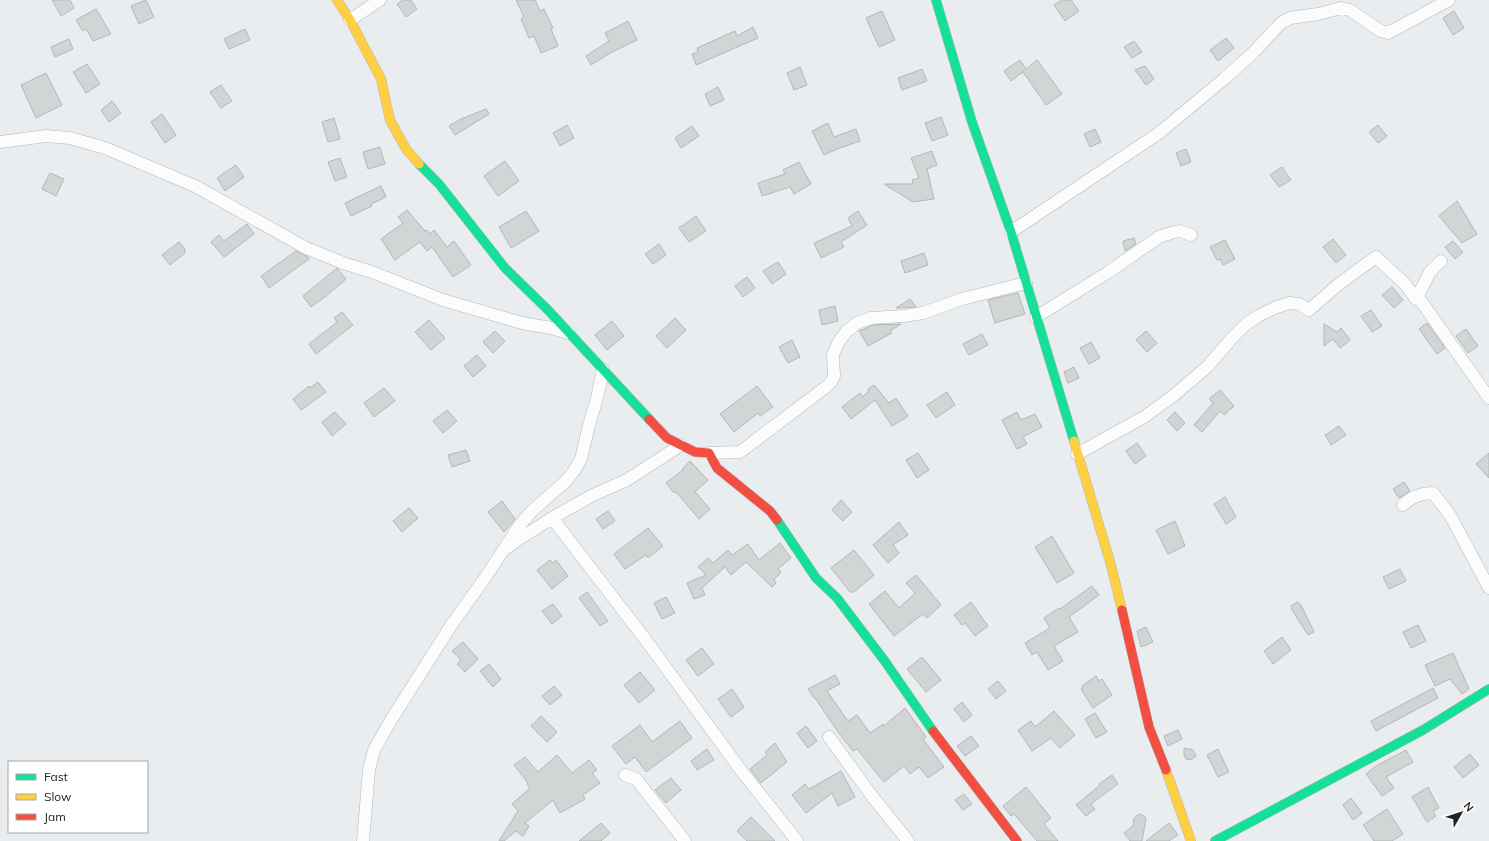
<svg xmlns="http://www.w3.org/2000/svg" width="1489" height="841" font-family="Mulish,sans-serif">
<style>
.building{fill:#d2d5d6;stroke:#b4b7b9}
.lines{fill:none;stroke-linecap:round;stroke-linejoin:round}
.street-casing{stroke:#b4b7b9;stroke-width:13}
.fast-casing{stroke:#b4b7b9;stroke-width:10}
.slow-casing{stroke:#b4b7b9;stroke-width:10}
.jam-casing{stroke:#b4b7b9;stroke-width:10}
.street{stroke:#fcfcfd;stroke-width:12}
.fast{stroke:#16e098;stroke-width:9}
.slow{stroke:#ffcf43;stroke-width:9}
.jam{stroke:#f24e42;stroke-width:9}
</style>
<rect width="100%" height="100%" fill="#e9edef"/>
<!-- building -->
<path class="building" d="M52,0H70L74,8L61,16Z
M146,0L154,17L139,24L131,6Z
M403,0H411L417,9L406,17L397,4Z
M516,0H535L540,11L544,9L553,28L551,29L558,46L541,53L534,36L529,38L521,19L524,17Z
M1062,0H1071L1079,11L1065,21L1054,5Z
M96,9L111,34L93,41L86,29L83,31L76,20Z
M882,11L895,40L879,47L866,18Z
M1454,11L1464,28L1453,35L1443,18Z
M628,21L637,40L612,52L591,65L586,56L609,41L605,33Z
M753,27L758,38L696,65L692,54L698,52L697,48L735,31L737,36Z
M245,29L250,40L229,49L224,39Z
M1226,38L1234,48L1218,61L1210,50Z
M69,39L73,49L55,57L51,47Z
M1134,41L1142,52L1132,58L1124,47Z
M1020,60L1026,69L1037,60L1062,94L1046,105L1023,72L1024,71L1011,81L1004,71Z
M87,64L100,84L86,93L73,72Z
M1145,66L1154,79L1146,85L1135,70Z
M800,67L807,85L794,90L787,73Z
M922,69L927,81L902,90L898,78Z
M46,73L62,105L36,118L21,85Z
M221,85L232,101L221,108L210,92Z
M718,87L724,100L710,106L705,94Z
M112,101L121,113L109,122L101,110Z
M486,109L489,114L455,135L449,126L461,119Z
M162,114L176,135L165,143L151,122Z
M941,117L948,135L932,141L925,123Z
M334,118L340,139L328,142L322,122Z
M828,123L834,137L856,129L860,141L837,149L824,155L812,131Z
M567,125L574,138L560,146L553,133Z
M1378,125L1387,136L1378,143L1369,132Z
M692,126L699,136L681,148L675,138Z
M1095,129L1101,142L1090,147L1084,134Z
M380,147L385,164L368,169L363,152Z
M1186,149L1191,162L1181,166L1176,153Z
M932,151L937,165L927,169L934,199L913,202L884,184H913L912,180L919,178L911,158Z
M340,158L347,177L335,181L328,162Z
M505,161L519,181L498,196L484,176Z
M799,162L811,184L794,194L790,187L762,196L758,183L785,174L783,170Z
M236,165L244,177L225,191L217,178Z
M1282,167L1291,180L1279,187L1270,175Z
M50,173L64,179L56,196L42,189Z
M381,186L386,197L371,204L372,206L351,216L345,203Z
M1457,201L1477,234L1462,243L1439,216Z
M407,210L425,231L427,230L430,234L434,230L447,247L454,241L471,265L453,277L432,247L427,251L420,242L395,260L381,239L403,223L398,217Z
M526,211L539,231L511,248L499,227Z
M858,211L867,225L841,242L844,247L821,258L814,243L852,226L848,218Z
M696,216L706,231L689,242L679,228Z
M247,224L254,234L224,257L211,242L219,235L224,241Z
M1134,238L1136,244L1125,251L1123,241Z
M1333,239L1346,255L1336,263L1323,247Z
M1225,240L1235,259L1223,265L1220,259L1217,260L1210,247Z
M1453,241L1463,252L1455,259L1445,247Z
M179,242L185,249V253L170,265L162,255Z
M659,244L666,255L653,264L645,254Z
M296,251L308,257L309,259L269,288L261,276Z
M924,253L928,265L905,273L901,261Z
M778,262L786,274L772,284L763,271Z
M337,268L346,279L325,297L311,307L303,296Z
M747,277L755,288L743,297L735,286Z
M1392,287L1403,300L1394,308L1382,295Z
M1018,293L1025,314L995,323L988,300Z
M910,299L916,307L896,308Z
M835,306L838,321L822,325L819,310Z
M1371,310L1382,326L1372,332L1361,316Z
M342,312L353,325L316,354L309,344L337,322L334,318Z
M675,318L686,330L667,348L656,336Z
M429,320L445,338L431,350L415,332Z
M612,321L624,336L607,350L595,335Z
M1427,323L1445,348L1437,354L1419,329Z
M901,324L890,331L892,333L868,346L859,331L873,325Z
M1324,324L1337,332L1341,328L1350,340L1340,348L1333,339L1324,346Z
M1466,329L1478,346L1468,353L1456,336Z
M495,331L505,341L493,353L483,342Z
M1146,331L1157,343L1147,352L1136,340Z
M982,334L988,345L969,355L963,344Z
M792,340L800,357L788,363L779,347Z
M1091,342L1100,358L1089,364L1080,348Z
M477,355L486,366L473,377L464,366Z
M1074,367L1079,378L1068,383L1064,372Z
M318,382L326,392L301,410L293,399L309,386L310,388Z
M874,385L889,403L896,398L908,416L892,426L875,400L851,419L842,407L860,393L862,397L869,391L868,389Z
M757,386L773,407L760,416L758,413L734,432L720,414Z
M384,388L395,401L374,417L364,403Z
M1220,390L1234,406L1224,415L1220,411L1202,432L1194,425L1213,403L1209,399Z
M947,392L955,405L936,418L927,405Z
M447,410L457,421L443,433L433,421Z
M335,412L346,424L332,436L322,422Z
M1017,412L1021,420L1035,414L1042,427L1023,437L1027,444L1017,449L1002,420Z
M1175,412L1185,423L1177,431L1167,420Z
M1339,426L1346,435L1331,445L1325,435Z
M1137,443L1146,456L1135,464L1126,451Z
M466,450L470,461L452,467L448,455Z
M918,453L929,470L917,478L906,460Z
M1489,453V478L1476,464Z
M690,461L708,480L695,492L710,509L699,519L676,492L674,493L666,483L683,470L682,469Z
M1404,482L1410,491L1399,498L1393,489Z
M1225,497L1236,517L1226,524L1214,504Z
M841,500L852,512L843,521L832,510Z
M502,501L515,519L504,532L488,512Z
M409,508L418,518L402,532L393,521Z
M608,511L615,521L603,529L596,519Z
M1175,521L1185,546L1168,554L1156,530Z
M899,522L908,535L893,545L899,553L888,563L873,545Z
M648,528L663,546L648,558L646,555L625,569L614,554Z
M1052,536L1074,573L1057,583L1035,547Z
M780,543L791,558L778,569L781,572L774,580L776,583L772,587L746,562L731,575L725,567L702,588L705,595L694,599L687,583L706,575L698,567L708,558L713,563L728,550L732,555L748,544L759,560Z
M854,550L874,575L854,592H850L831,568Z
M550,560L553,563L556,560L568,576L552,589L537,570Z
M1400,569L1406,581L1389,589L1383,577Z
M916,575L941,605L927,618L923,614L894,636L869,604L885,591L899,608L915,593L906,583Z
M1092,586L1099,595L1069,617L1078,632L1054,646L1063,661L1048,670L1037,652L1032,655L1025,643L1050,628L1044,618L1059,608L1060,609Z
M587,592L608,621L600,626L579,598Z
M666,597L675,613L662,619L654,603Z
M971,602L988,626L975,636L965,623L962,625L954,615Z
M1297,602L1301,605L1314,632L1308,635L1292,610L1291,606Z
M553,604L562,616L552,624L542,611Z
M1418,625L1426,641L1411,648L1403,632Z
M1146,627L1153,642L1141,647L1137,631Z
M1282,637L1291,650L1273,664L1264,651Z
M463,642L478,659L465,672L457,664L461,660L452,651Z
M702,648L714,664L698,676L686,660Z
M1453,653L1469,689L1462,694L1450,679L1435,686L1425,665Z
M922,657L941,680L926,692L907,669Z
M489,664L501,679L493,687L480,671Z
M640,672L655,690L639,703L624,685Z
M835,675L840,684L827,691L848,721L857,715L870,733L883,724L884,726L905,708L926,737L923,739L944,767L928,778L919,767L910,774L904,766L884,782L857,749L853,751L838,732L815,698H814L808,689Z
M1096,676L1099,681L1102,679L1112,695L1093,708L1081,689L1083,688L1082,686Z
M998,681L1006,691L996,699L988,689Z
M554,686L562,695L550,705L542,696Z
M1433,688L1438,698L1376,731L1371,721Z
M732,689L744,707L731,717L718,699Z
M962,702L972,715L964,722L954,709Z
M1054,711L1075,735L1060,748L1051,738L1032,751L1018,730L1031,721L1035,727Z
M1095,713L1107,732L1096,738L1085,719Z
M541,716L557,732L547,742L531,726Z
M680,721L692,738L646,772L635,757L626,764L612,746L640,725L652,742Z
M806,726L817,741L808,748L797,733Z
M1178,730L1182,739L1168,746L1164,736Z
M971,736L979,746L965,756L957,746Z
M775,743L787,762L761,783L750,769L767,755L765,752Z
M1184,748L1193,750L1196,756L1191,760L1186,759L1184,755Z
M707,749L714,760L697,770L691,761Z
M1218,749L1229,772L1218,777L1207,755Z
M1406,750L1413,762L1386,777L1394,788L1382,796L1366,774L1376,766Z
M1470,754L1479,765L1463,778L1454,767Z
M557,755L572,773L589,760L597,770L592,773L600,783L583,795L585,799L560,813L553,800L525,823L529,826L523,836L516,831L504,841H499L518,811L512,804L530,788L527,784L528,783L514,765L525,757L538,772Z
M841,771L855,797L838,806L832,793L806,813L792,795L805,784L809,789Z
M1112,775L1118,784L1091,804L1095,809L1086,816L1076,805L1100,785L1099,784Z
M671,778L681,790L666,803L655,790Z
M1026,787L1051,818L1044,824L1058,841H1037L1014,814L1011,816L1003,806Z
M1428,787L1439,808L1433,811L1436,816L1427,822L1412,797Z
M964,794L972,804L963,810L955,800Z
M1351,798L1362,813L1353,820L1343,805Z
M1387,809L1403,834L1392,841H1374L1363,825Z
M1139,814L1144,816L1146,819L1142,841H1130L1124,833L1133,826L1134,818Z
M751,817L775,841H747L737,831Z
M601,823L610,833L601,841H579Z
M1169,823L1178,835L1169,841H1146Z"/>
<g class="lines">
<!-- street casing -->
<g class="street-casing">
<path id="street" d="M350,20L380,0
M0,142L46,136L70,138L105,148L195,186L306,248L346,264L372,272L443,300L522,323L551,328L568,333
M1011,232L1159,133L1224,79L1254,52L1281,23L1290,18L1318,14L1341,8L1350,10L1376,28L1381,31L1388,33L1403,25L1449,0
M1441,261L1430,272L1416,299L1421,301L1489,398
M1036,317L1107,273L1159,237L1171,233L1180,231L1191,235
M709,453L740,452L826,387L831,382L834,376L833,355L838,343L846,332L857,323L871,318L904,316L923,313L962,299L1026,283
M1077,454L1144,417L1173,396L1208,366L1231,339L1245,325L1258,316L1274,308L1289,303L1299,304L1309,310L1339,284L1376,257L1405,284L1416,299
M1403,505C1411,497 1421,493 1433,493L1450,515L1489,588
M552,518L645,639L740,769L797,841
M508,547L516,541L552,518L593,495L627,480L681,445
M829,737L872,796L908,841
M625,775L636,779L685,841
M363,841L369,770L374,750L391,720L452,624L485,578L519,526L532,511L566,481L574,471L581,459L589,425L597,398L603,370"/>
</g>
<!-- fast casing -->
<g class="fast-casing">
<path id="fast" d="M936,0L972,122L1011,232L1074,441
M419,164L439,184L505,268L547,309L649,419
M777,520L816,578L837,598L884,660L933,731
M1215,841L1423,730L1489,689"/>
</g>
<!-- slow casing -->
<g class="slow-casing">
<path id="slow" d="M337,0L350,20L381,79L390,120L406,149L419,164
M1074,441L1111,565L1122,610
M1166,770L1191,841"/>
</g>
<!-- jam casing -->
<g class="jam-casing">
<path id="jam" d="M649,419L667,438L695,452L709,453L717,468L770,511L777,520
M1122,610L1149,727L1166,770
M933,731L1017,841"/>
</g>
<!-- street -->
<use href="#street" class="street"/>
<!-- fast -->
<use href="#fast" class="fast"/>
<!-- slow -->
<use href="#slow" class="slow"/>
<!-- jam -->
<use href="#jam" class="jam"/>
</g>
<!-- legend -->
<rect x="8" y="761" width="140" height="72" fill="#ffffff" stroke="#a6a7a7"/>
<rect x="16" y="774" width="20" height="6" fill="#16e098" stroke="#a6a7a7"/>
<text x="44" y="781" font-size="12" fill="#212324">Fast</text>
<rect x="16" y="794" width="20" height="6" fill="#ffcf43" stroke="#a6a7a7"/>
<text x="44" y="801" font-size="12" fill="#212324">Slow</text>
<rect x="16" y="814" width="20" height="6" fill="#f24e42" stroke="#a6a7a7"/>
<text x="44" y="821" font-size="12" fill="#212324">Jam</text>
<!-- north arrow -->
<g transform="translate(1461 813) rotate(51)" stroke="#ffffff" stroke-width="3" paint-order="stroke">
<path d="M0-3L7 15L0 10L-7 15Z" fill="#212324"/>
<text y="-6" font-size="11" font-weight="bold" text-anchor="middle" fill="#212324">N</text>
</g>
</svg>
